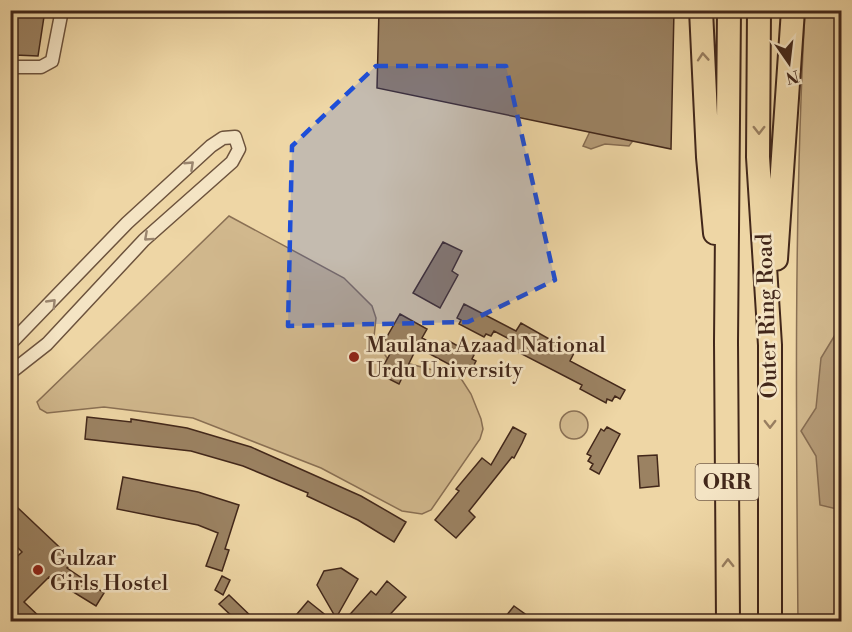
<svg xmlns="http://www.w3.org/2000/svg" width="852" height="632" font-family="'Libre Bodoni',serif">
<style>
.green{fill:#d1b88d;stroke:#8a7054;stroke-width:1.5}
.water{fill:#b49a76;stroke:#866c51;stroke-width:1.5}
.building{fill:#9b8262;stroke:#42271a;stroke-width:1.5}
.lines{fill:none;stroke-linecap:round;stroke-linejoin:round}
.street-casing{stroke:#6d533d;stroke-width:15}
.highway-casing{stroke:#42271a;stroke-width:26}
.street{stroke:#f4e4c4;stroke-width:12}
.highway{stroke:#eed6a5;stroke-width:22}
.oneway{stroke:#987e60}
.oneway2{stroke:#9b866f}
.marked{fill:#1d4ed8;fill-opacity:0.2;stroke:#1d4ed8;stroke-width:4.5;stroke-dasharray:12 8;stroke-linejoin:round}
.poi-dot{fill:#8f2418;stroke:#f4e4c4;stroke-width:2}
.labels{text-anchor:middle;stroke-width:5;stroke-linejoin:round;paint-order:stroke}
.shield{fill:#f4e4c4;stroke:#77604d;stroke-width:1.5}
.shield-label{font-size:21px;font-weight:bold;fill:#42271a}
.street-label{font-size:22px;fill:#42271a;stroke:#f4e4c4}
.poi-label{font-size:22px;fill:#42271a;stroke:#f4e4c4;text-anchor:start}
</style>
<rect width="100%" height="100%" fill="#eed6a5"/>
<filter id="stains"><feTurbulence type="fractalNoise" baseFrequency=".00333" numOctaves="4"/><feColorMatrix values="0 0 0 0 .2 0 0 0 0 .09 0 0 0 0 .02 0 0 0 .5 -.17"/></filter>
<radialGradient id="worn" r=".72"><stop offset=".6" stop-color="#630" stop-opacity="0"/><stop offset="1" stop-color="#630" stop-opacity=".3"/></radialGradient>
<!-- green -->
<path class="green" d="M805,11H841V621L798,622C796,418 794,214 805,11Z
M229,216L344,278L372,306L376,318L374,337L387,358L460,377L471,394L481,419L483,429L480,439L431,510L422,514L402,511L321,468L193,418L104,407L47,413L40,409L37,402Z
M560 425a14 14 0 1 1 28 0a14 14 0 1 1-28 0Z"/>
<!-- water -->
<path class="water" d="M593,125L638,134L629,146L605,144L591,149L583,146Z
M841,325V510L820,505L816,456L801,431L816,408L821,358Z"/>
<!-- building -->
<path class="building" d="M10,10H45L38,56L15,55L16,44L10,43Z
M379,10H674L671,149L377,88Z
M443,242L462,251L452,271L458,275L440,308L413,293Z
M464,304L516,331L521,323L574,353L570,361L625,390L620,399L615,396L612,401L607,399L606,403L580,389L582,385L578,383L512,349L508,345L511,340L494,331L491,336L486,334L484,337L459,324L461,320L457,318Z
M400,314L427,329L422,338L439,347L442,342L447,345L449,341L474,355L472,359L476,361L469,375L417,347L399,384L379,374L391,352L381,347Z
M87,417L131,422V419L187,428L251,447L361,496L406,522L394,542L358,520L307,496L308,493L243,466L191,451L85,439Z
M513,427L526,434L522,443L514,458L512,457L469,511L475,517L456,538L435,520L459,491L456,489L482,458L491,465Z
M607,427L620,434L599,474L590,469L593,464L588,461L591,456L587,454L601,429L604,431Z
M657,455L659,486L640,488L638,456Z
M123,477L198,492L239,505L225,549L229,550L222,571L206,566L218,533L198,525L117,509Z
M18,508L74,561L67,568L104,593L96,606L49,577L24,602L44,621H10V563L22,552L10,540V515Z
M341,568L358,579L336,618L317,585L324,571Z
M222,576L230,580L223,595L215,590Z
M387,581L406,597L384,621H344L371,591L376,595Z
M229,595L256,621H237L219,604Z
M308,601L333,621H291Z
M514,606L525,614L519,621H502Z"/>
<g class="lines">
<!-- street casing -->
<g class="street-casing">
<path id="street" d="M10,67H41L52,61L62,10
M10,344L127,223L211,146L223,138L235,137L239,149L232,162L144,240L47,344L10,373"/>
</g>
<!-- highway casing -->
<g class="highway-casing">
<path id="highway" d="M701,10L708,157L715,233
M759,10L758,157L770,345V622
M776,259L793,10
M728,622L726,342L729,10"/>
</g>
<!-- street -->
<use href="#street" class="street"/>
<!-- highway -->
<use href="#highway" class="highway"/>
</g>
<!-- one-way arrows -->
<defs><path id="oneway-chevron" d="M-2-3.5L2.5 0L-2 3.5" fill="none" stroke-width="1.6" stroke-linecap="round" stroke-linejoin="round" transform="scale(1.5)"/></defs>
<g class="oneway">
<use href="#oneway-chevron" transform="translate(703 57) rotate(-94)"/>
<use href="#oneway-chevron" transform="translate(759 130) rotate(90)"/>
<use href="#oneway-chevron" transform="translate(770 424) rotate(90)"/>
<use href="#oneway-chevron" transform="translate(728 563) rotate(-91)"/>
</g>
<g class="oneway2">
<use href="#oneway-chevron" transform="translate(190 165) rotate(-43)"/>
<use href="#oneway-chevron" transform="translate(148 237) rotate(138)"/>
<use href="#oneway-chevron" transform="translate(52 303) rotate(-46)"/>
</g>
<!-- marked area -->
<path class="marked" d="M376,66H506L555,280L468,322L288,326L292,146Z"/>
<!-- markers -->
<g class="poi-dot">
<circle cx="354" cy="357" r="6"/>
<circle cx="38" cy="570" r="6"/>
</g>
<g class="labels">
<!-- shield labels -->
<rect class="shield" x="695.5" y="464" width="63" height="36" rx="4.5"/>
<g class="shield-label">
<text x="727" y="489">ORR</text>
</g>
<!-- street labels -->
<g class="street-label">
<text transform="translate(766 316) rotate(-92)" y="8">Outer Ring Road</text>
</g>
<!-- poi labels -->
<g class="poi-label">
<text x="366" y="352">Maulana Azaad National<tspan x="366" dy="25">Urdu University</tspan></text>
<text x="50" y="565">Gulzar<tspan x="50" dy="25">Girls Hostel</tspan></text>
</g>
</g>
<!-- margin -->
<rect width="852" height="632" fill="none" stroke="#eed6a5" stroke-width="36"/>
<rect x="12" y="12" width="828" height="608" fill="none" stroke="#42271a" stroke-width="3"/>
<rect x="18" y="18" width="816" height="596" fill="none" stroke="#42271a" stroke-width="1.5"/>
<!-- north arrow -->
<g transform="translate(789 63) rotate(166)" stroke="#f4e4c4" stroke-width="4.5" paint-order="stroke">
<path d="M0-4.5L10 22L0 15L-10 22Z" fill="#42271a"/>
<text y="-9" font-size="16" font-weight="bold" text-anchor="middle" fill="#42271a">N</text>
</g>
<rect width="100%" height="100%" filter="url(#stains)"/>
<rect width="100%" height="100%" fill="url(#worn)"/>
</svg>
